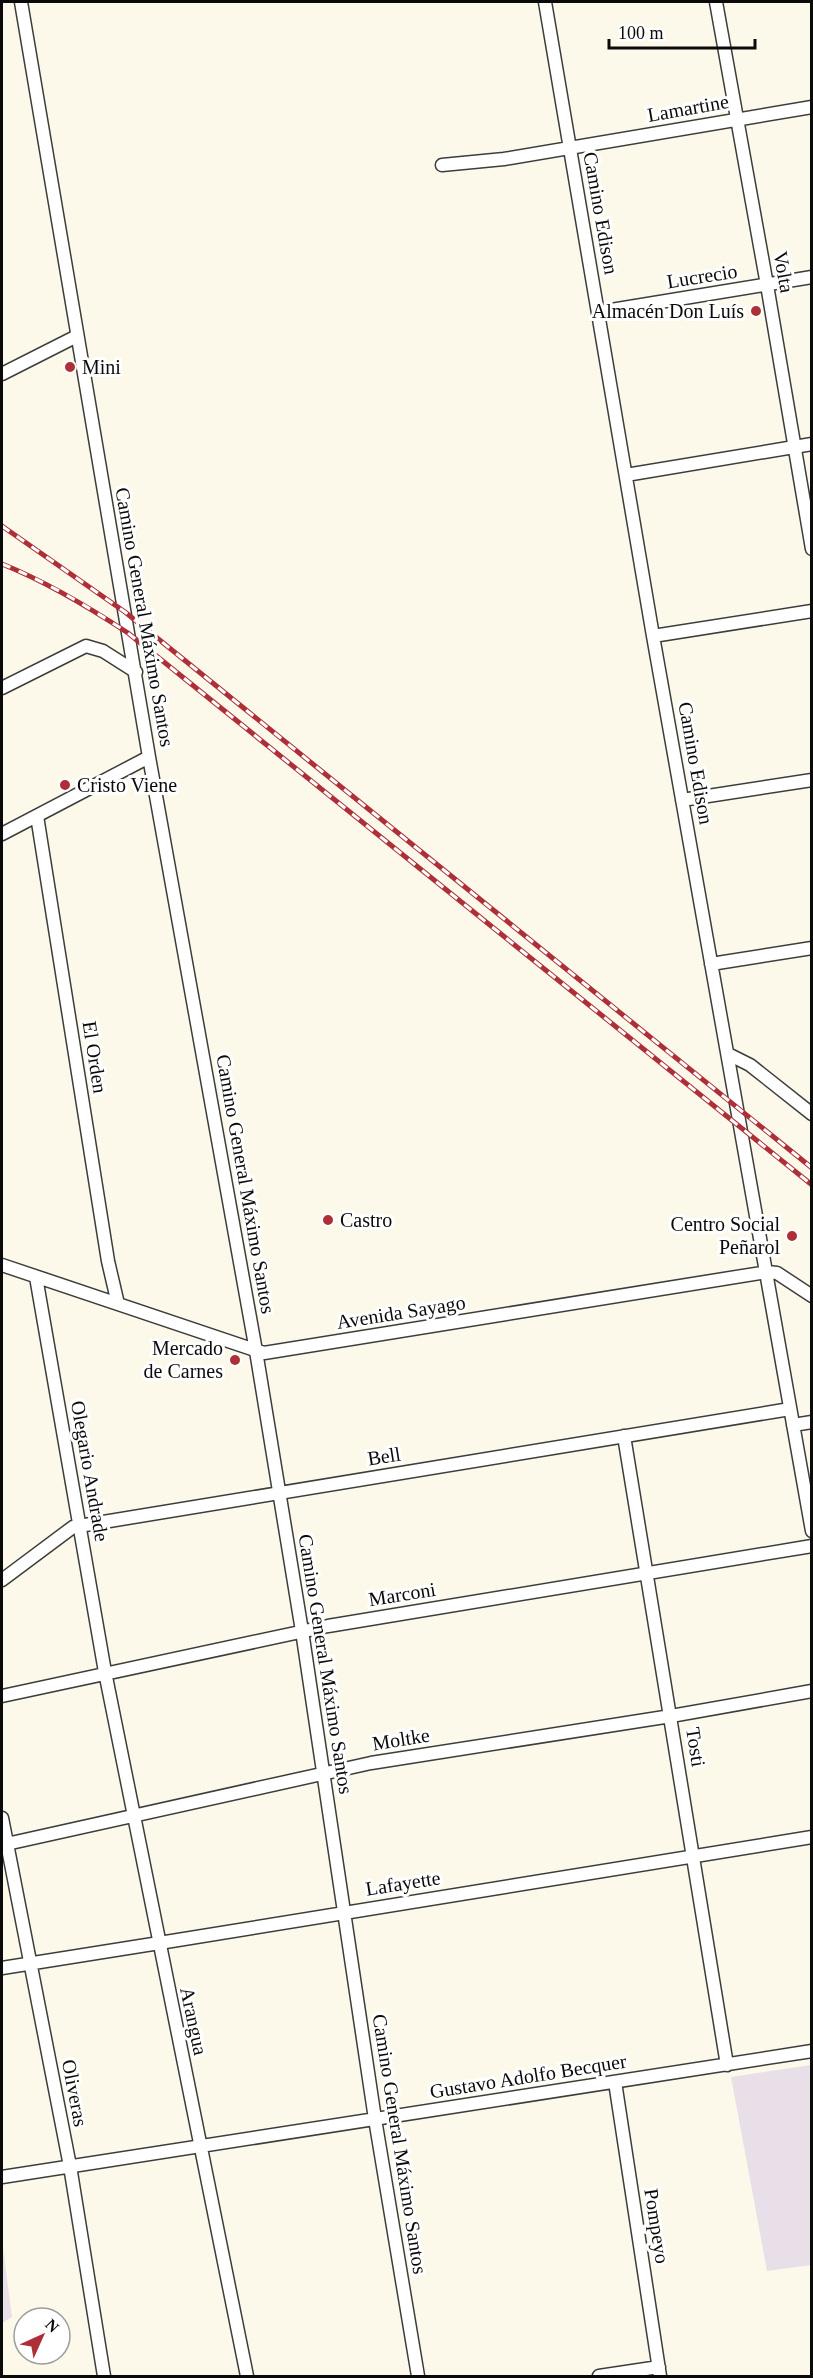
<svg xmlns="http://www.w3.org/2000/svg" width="813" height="2378" font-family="Georgia,serif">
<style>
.industrial{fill:#e8dfe9}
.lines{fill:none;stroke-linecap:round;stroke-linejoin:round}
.minor-casing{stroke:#3d3d3d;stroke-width:15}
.minor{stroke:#fff;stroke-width:12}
.rail-casing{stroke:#ad3039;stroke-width:5}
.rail{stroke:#fff;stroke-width:3;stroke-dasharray:9;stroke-linecap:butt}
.poi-dot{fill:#ad3039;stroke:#fff;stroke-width:2}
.labels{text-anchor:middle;stroke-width:6;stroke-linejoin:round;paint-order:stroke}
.street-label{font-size:20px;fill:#0a0a0a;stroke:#fff}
.poi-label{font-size:20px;fill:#0a0a0a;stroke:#fff;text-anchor:end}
</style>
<rect width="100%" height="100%" fill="#fdf9ea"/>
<!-- industrial -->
<path class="industrial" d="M811,2065V2265L767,2271L731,2077Z
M2,2240L12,2317L2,2323Z"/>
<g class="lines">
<!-- minor casing -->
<g class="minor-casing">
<path id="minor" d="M21,2L149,757L256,1351L302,1631L375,2119L418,2376
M545,2L653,636L812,1531
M716,2L767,285L812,549
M442,165L504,159L812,107
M599,312L812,277
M2,374L77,336
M626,475L812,444
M653,636L812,611
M2,688L86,646L103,651L136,672
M682,800L812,780
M37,816L108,1261L118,1304
M2,834L149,757
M711,964L812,948
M728,1054L750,1065L812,1114
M2,1265L264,1353L767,1272L777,1273L812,1296
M36,1277L105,1672L247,2376
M793,1425L812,1422
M624,1436L727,2065
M2,1580L73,1527L790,1409
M2,1696L328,1626L812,1546
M2,1818L70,2166L104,2376
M2,1845L371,1763L671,1716L812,1691
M2,1968C272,1925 542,1883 812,1837
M615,2082L660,2376
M2,2177L812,2051
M599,2376L659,2367"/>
</g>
<!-- minor -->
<use href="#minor" class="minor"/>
<!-- rail casing -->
<g class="rail-casing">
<path id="rail" d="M2,526L125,612L812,1168
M2,564C47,582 87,606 128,633L812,1185"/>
</g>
<!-- rail -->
<use href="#rail" class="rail"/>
</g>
<!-- markers -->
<g class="poi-dot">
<circle cx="756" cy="311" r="6"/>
<circle cx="70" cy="367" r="6"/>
<circle cx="65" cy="785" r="6"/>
<circle cx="328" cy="1220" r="6"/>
<circle cx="792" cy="1236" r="6"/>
<circle cx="235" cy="1360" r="6"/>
</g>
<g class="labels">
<!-- street labels -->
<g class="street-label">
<text transform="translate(688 108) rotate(-10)" y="7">Lamartine</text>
<text transform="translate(601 213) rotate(80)" y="7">Camino Edison</text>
<text transform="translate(784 272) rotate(80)" y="7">Volta</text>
<text transform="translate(702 276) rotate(-9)" y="7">Lucrecio</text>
<text transform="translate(145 617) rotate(80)" y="7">Camino General Máximo Santos</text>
<text transform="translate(696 763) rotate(80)" y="7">Camino Edison</text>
<text transform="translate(95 1057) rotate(81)" y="7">El Orden</text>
<text transform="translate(246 1184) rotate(80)" y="7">Camino General Máximo Santos</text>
<text transform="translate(401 1312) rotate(-9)" y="7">Avenida Sayago</text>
<text transform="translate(384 1456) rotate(-9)" y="7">Bell</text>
<text transform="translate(90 1471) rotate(80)" y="7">Olegario Andrade</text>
<text transform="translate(402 1594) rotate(-9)" y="7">Marconi</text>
<text transform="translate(326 1664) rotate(81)" y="7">Camino General Máximo Santos</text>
<text transform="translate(401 1739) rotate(-9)" y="7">Moltke</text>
<text transform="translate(696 1747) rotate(81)" y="7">Tosti</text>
<text transform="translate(403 1883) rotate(-9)" y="7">Lafayette</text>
<text transform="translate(194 2021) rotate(78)" y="7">Arangua</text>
<text transform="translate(528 2076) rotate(-9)" y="7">Gustavo Adolfo Becquer</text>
<text transform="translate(75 2093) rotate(79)" y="7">Oliveras</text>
<text transform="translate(400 2144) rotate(81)" y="7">Camino General Máximo Santos</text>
<text transform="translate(657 2226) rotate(81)" y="7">Pompeyo</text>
</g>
<!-- poi labels -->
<g class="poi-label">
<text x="744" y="318">Almacén Don Luís</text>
<text x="82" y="374" text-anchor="start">Mini</text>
<text x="77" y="792" text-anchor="start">Cristo Viene</text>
<text x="340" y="1227" text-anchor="start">Castro</text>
<text x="780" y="1231">Centro Social<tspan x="780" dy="23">Peñarol</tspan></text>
<text x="223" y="1355">Mercado<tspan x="223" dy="23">de Carnes</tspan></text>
</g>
</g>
<!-- border -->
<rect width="813" height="2378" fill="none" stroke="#0a0a0a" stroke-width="6"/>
<!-- north arrow -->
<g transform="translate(42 2336) rotate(45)"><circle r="28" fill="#ffffff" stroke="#9d9d9d" stroke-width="1.5"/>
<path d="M0-4.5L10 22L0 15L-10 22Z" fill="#ad3039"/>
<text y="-9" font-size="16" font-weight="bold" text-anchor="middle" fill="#0a0a0a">N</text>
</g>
<!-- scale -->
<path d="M609 39v9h146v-9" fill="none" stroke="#0a0a0a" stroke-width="3"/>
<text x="618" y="39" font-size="18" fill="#0a0a0a" stroke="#ffffff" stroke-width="4.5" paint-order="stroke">100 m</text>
</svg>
